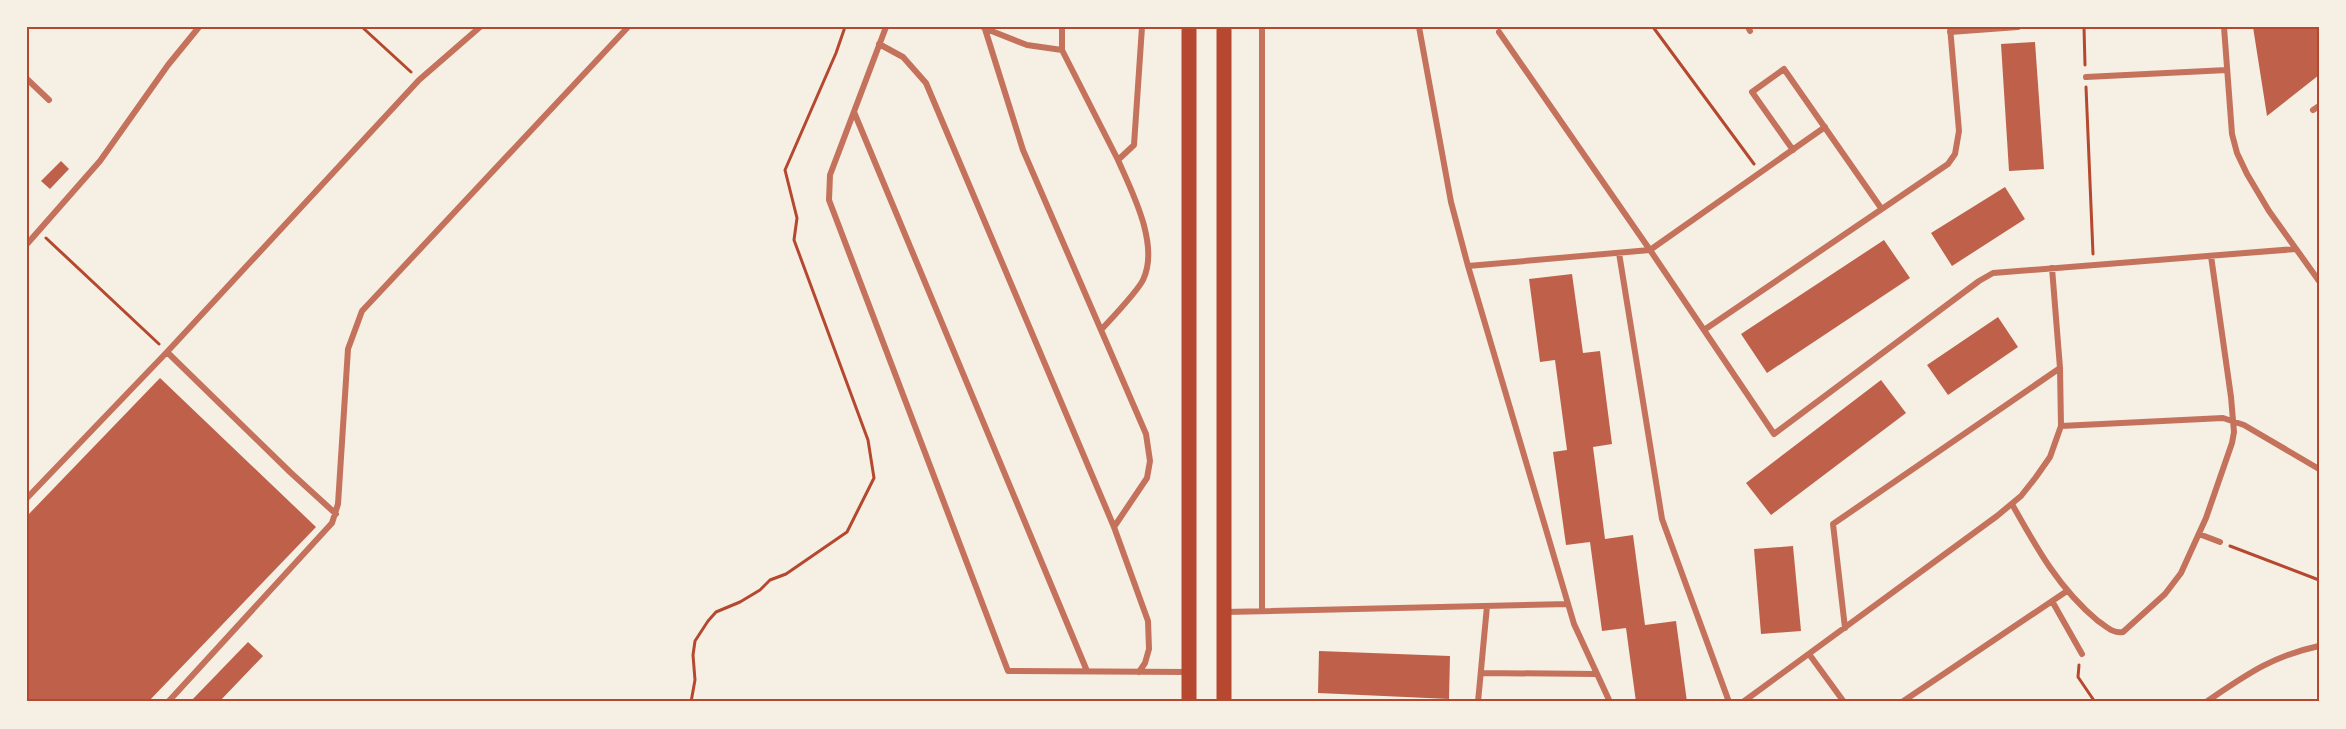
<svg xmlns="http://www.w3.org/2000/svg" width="2346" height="729" font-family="Mulish,sans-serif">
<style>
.building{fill:#bf614a}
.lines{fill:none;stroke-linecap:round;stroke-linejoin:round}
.path{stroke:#b5482f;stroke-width:3}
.minor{stroke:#c5725c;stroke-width:6}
.primary{stroke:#b5482f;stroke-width:15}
.neatline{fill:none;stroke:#b5482f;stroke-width:2}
</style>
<rect width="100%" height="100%" fill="#f6efe4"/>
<!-- building -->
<path class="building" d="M2253,27H2319V75L2267,116Z
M2035,42L2044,169L2009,171L2001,44Z
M61,161L69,169L50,189L41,181Z
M2005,187L2025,219L1952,266L1931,233Z
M1884,240L1910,278L1767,373L1741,334Z
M1572,274L1583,353L1600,351L1612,444L1593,447L1605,539L1633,535L1645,625L1676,621L1687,702H1636L1626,628L1602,631L1590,542L1566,545L1553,452L1567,450L1555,360L1540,362L1529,279Z
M1998,317L2018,347L1948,395L1927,365Z
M160,378L316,527L148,702H27V516Z
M1881,380L1906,413L1771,515L1746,483Z
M1793,546L1801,631L1761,634L1754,549Z
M248,642L263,656L219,702H190Z
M1319,651L1450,656L1449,699L1318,693Z"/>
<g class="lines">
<!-- path -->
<path class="path" d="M362,27L411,72
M1653,27L1754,164
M2084,27L2085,65
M2086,87L2093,254
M46,238L159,344
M2230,546L2319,580
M2079,665L2078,677L2095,702
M691,702L695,680L693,655L695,641L708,621L716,612L740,602L760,590L770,580L786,574L847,532L874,478L868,440L794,240L797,218L785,170L836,53L845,27"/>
<!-- minor -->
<path class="minor" d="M886,27L830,175L829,200L1008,671L1187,672
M1419,27L1451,202L1468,266L1574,624L1610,702
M1748,27L1750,31
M2224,27L2232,134L2237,153L2247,174L2269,211L2319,281
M984,28L1027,45L1062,50V27
M985,29L1023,150L1101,330
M1499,32L1650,250L1825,127
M1950,32L2018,27
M879,44L903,57L926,83L1114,527L1148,621L1149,649L1145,663L1139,672
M1062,50L1118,160
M2086,77L2227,70
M27,79L49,100
M2313,110L2319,106
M854,112L1087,671
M1793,150L1752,92L1784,69L1881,208
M27,244L100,161L168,65L199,27
M1619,253L1662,519L1729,702
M1468,266L1650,250L1774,434L1979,281L1993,273L2296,249
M1704,330L1948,164L1955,154L1959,131L1950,27
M2061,426L2223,418L2244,425L2319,469
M27,498L167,352
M2012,504C2036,547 2059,589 2098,621C2106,626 2113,634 2123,632L2165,594L2181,573L2206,518L2232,443L2234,432L2231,397L2211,256
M336,514L290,472L167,352L419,80L480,27
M1114,527L1147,478L1150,461L1146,434L1101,330C1111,319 1137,292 1143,280C1160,245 1132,192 1118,160L1134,145L1142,27
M2199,534L2220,542
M2052,601L2082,654
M1262,611V27
M1225,612L1568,604
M1845,628L1833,524L2060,368
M1809,654L1844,702
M1481,673L1596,674
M168,702L332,523L338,504L348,349L362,311L628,27
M1478,702L1487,606
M1743,702L1997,516L2021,496L2036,477L2050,457L2061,426L2060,368L2052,268
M1902,702L2067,591
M2206,702C2246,675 2272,656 2319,646"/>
<!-- primary -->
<path class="primary" d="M1189,27V702
M1224,27V702"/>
</g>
<!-- border -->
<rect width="2346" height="729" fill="none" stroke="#f6efe4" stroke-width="57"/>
<rect x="28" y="28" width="2290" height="672" class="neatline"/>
</svg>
